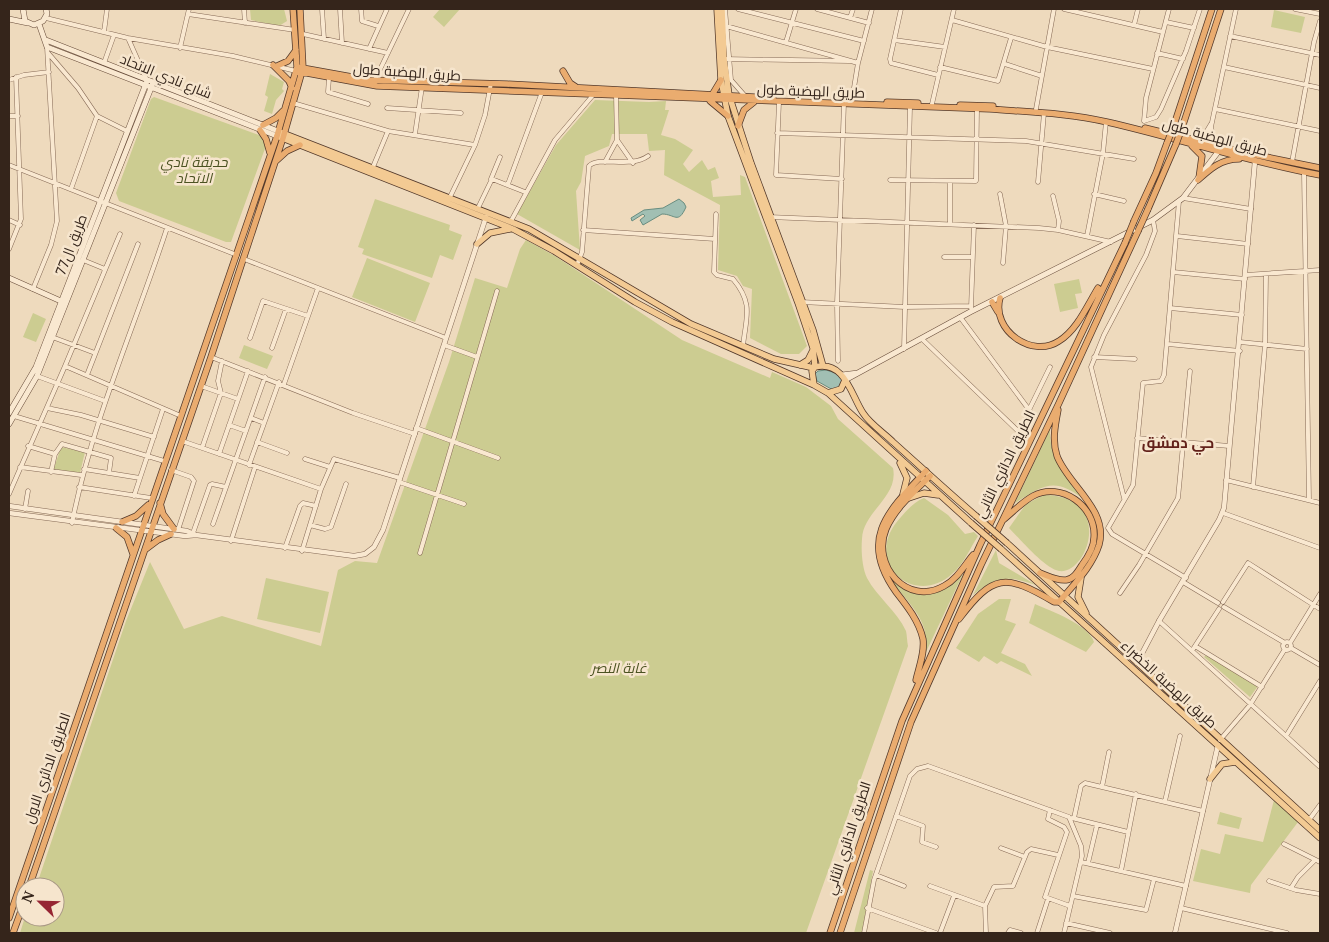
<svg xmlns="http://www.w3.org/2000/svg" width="1329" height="942" font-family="'Noto Serif',Cairo,serif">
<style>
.green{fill:#cccc91}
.water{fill:#a1bfb3;stroke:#698d80}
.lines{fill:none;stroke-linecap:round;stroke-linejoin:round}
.minor-casing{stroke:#866a56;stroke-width:5}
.tertiary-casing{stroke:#866a56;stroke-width:5.5}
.secondary-casing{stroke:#684c3a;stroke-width:6}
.primary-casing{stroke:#53392b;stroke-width:7}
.trunk-casing{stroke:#53392b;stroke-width:7}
.minor{stroke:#f9e8d0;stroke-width:4}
.tertiary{stroke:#f9e8d0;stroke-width:4.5}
.secondary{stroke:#f9e8d0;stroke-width:5}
.primary{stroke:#f3ca93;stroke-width:5.5}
.trunk{stroke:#eaac6f;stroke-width:5.5}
.primary-bridge-casing{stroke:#53392b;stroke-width:7;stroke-linecap:butt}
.trunk-bridge-casing{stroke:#53392b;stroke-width:7;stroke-linecap:butt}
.primary-bridge{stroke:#f3ca93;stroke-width:5.5}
.trunk-bridge{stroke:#eaac6f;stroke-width:5.5}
.labels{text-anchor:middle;stroke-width:5;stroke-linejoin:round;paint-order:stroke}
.street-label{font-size:14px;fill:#35251b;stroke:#f6e5cd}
.park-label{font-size:14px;font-style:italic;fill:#4b5221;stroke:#f6e5cd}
.neighbourhood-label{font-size:15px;font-weight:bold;fill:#62211a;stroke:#f6e5cd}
</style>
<rect width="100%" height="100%" fill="#eedabd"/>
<!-- green -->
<path class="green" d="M250,9H284L287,21L279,26L251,20Z
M440,9H460L444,27L433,17Z
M1274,10L1305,17L1301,33L1271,27Z
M270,74L284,82L282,89L284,91L276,100L272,114L264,111L268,97L265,95Z
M154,97L259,135L267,143L231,242H226L119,201L116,193L151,99Z
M595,100L649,102L666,101L665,110H669L661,135L675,139L693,150L683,164L689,172L702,160L708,170L715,167L719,178L711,181L713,197L741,195L740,175L745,177L807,346L799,354H781L750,338L752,289L743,286L737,276L718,270L720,205L664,175L665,150L649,151L647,134H612L609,146L585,156L581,182L576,191L580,250L517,214L556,145Z
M375,199L450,225L449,230L462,235L453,260L440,255L432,278L362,254L364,249L358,247Z
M526,240L555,256L682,340L770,378L772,372L806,387L831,406L838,419L893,468C899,497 863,511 862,539C861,550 862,568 867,578C877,597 897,611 906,631C907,635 907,642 908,646L806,933H20L25,917H55V887H36L126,621L150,562L184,629L222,616L321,646L338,570L355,561L377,563L449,362L475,278L507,288L520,249Z
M367,258L430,283L415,322L352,297Z
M1079,279L1082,293L1075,294L1078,308L1060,312L1054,284Z
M33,313L46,319L36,342L23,337Z
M244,345L273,356L267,369L239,358Z
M1050,429C1049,458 1066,477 1083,499C1054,476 1043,486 1015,503Z
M61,447L85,452L80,473L53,471Z
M1044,495C1115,496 1088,575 1059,571C1045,569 1019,538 1009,528L1026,504Z
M924,498L948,515L965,534L974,532L978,536C970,548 964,564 952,574C913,609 860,560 901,517C908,509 914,502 924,498Z
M996,550L999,563L1036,585C1008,575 996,576 973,595Z
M963,574L926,652C925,646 926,639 925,632C921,612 900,593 888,577C896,583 905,591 916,592C931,593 952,583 963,574Z
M266,578L329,592L320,633L257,619Z
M999,599H1011L1005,620L1016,624L1001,653L1025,664L1032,676L1001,661L997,664L984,656L979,662L956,648L978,614Z
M1035,604C1051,611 1089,625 1094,642L1086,652L1029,623Z
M1206,655L1258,686L1250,697L1204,657Z
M1274,800L1298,822L1251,885L1250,893L1193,881L1201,849L1220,854L1225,834L1263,842Z
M1220,812L1242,818L1239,829L1217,824Z
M870,870L873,871L862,933H854Z"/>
<!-- water -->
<path class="water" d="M679,199L684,203L686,207C678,225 675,214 662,214L643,225L640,220L645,216L643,214L632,221L631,218L644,210L663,208Z
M826,370L836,373L842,380L840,387L833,390L817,381L815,374L818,371Z"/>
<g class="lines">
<!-- minor casing -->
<g class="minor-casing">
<path id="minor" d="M244,9L245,23
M322,9L324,39
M340,9L342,43
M361,9L362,21L378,26
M725,9L731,80L745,96
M738,9L864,41
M817,9L869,23
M901,9L890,59L891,63L938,75
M1064,9L1163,32
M1295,9L1320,14
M188,14L295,30
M46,18L128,38L233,56L296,71
M850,18L853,9
M952,20L1047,47L1153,69
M1166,22L1194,28
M1134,25L1138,9
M726,26L858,63
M104,32L107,9
M303,34L388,53
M1230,36L1320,55
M128,38L147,81
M894,40L945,47
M786,42L796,9
M180,48L189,9
M369,49L387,9
M48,53L78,88L97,116L127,131
M1157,53L1183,59
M724,59L849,61
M104,63L114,35
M1005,64L1042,76
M940,67L998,81L1011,38
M1224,67L1320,88
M329,78L328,92L368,104
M9,80L24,75L49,72
M375,80L409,9
M852,100L858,63L872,9
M779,102L776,175L842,179
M293,103L388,131
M932,104L954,9
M387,108L461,113
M1036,109L1054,9
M1215,109L1320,131
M9,116H18
M1144,121L1156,117L1161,109L1186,51L1200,9
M1144,121L1146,98L1169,9
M777,133L1026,141L1134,159
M415,134L422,87
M1191,138L1205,134L1211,124
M617,140L633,163
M475,145L485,115L491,83
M1223,146V140L1213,136L1211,127L1236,9
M605,162L617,140L616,95
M1292,162L1314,42L1320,21
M9,165L237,255
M373,167L388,131L475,145L450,197
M1304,172L1309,500
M491,179L500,157
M890,180L976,181L977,109
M950,181V223
M1038,182L1044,113
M508,184L542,92
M71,189L97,116
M1000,194L1006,226L1003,263
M1094,194L1124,201
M1053,196L1059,221L1058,230
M1183,198L1251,209
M1179,201L1164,375L1161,381L1143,383L1133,485L1108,528L1112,534L1186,578
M478,208L492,179L525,192
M716,214L714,272L717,275L733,279C754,304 746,317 743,346
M769,217L1039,228L1058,230L1111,242
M9,220L20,225
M511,221L555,140L594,94
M583,230L715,239
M120,234L65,366L181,416
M1087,236L1103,153L1106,122
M1177,236L1248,244
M9,249L21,219L16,77
M944,257H972
M244,259L446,338
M83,260L105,269
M577,265L582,252L589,166C599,155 630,169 648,156
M1173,272L1245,279
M1246,275L1320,270
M33,289L51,245L57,221L47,47
M801,302L905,307L971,306
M971,308L974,225
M1170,308L1242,315
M52,337L95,353
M250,338L263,301L308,316
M922,339L1019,432L1030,411L960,317
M1240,342L1307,349
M1168,344L1240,351
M444,345L477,357
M272,348L286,309
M904,349L910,107
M211,357L353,413L415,434
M1094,357L1135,359
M838,361L837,304L844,103
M87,375L138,244
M37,376L105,401
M284,384L318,288
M201,386L238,399
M47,408L81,415L154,437
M1029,410L1050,367
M14,416L164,461
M251,418L264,423
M229,425L246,431
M416,428L498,458
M1137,438L1229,446
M182,441L321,489
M257,442L287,453
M28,446L55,454
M202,448L221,393L218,381L222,361
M219,454L248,371
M305,459L330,467
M249,465L279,382
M20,467L81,475
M84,469L140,478
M171,470L191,477L194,481L178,530
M51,472L55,454L62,444L111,458L109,473
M1226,480L1320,503
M399,482L464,504
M79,487L151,498
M1253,487L1265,345L1266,275
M9,494L65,366
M134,496L163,409
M1124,498L1091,367L1104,335L1146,255L1155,231L1153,220
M25,509L28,491
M1223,513L1320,548
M72,523C92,421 135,326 167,228
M213,524L265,377
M310,525L325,529L331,527L346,484
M193,533L210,485L212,484L226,487
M231,541L255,467
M285,548L300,506L303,503L316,506
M302,551L321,489L334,459L400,478
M420,553L497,291
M1183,582L1218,603
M1120,593L1139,565L1178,498L1190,371
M1223,602L1248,563L1320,609
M1224,607L1285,643
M1159,621L1286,736L1320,681
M1283 646a4 4 0 1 1 8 0a4 4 0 1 1-8 0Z
M1290,643L1320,594
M1195,646L1219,609
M1291,648L1320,665
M1192,651L1195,646L1262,687
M1286,736L1320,767
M1220,740L1250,705L1285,649
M1102,787L1109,752
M1165,801L1180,736
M1050,810L1048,819L1064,827L1067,832L1045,897L1070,906
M896,816L923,826L922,842L936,847
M1072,818L1128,832
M1074,818L1081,786L1085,783L1203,811
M1309,820L1320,805
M1284,844L1320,862
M1001,848L1025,857
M1081,862L1186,886
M1088,863L1097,825
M1121,871L1136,794
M876,875L904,886
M1269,881L1296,890L1320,894
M930,886L985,906
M1291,888L1298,877L1315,860
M1073,896L1146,910L1154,879
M867,908L936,933
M1181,908L1287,933
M1066,923L1110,933
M864,933L874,880L910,776L917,769L928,766L1069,817L1081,846L1082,856L1064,933
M940,933L954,896
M986,933L985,906L994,887L1013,886L1027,852L1031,849L1058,855
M1008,933L1010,930L1021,933
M1037,933L1048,899"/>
</g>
<!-- tertiary casing -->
<g class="tertiary-casing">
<path id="tertiary" d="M9,506L187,531L196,535L354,556L365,554L374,547L383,530L486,217
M9,513L185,536L196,535
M1137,663L1159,621L1219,520L1224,508L1255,161
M1175,933L1218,745"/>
</g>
<!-- secondary casing -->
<g class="secondary-casing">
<path id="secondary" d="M23,9L25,21L34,25L43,21L47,14L46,9
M9,19L28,23
M39,24L47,47L277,136
M46,40L278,131
M9,278L63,302
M842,375L858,373
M845,380L970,312L1153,220L1183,198L1221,148
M9,413L36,367L147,81
M9,424L37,376L153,83"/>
</g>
<!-- primary casing -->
<g class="primary-casing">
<path id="primary" d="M717,9L721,80L728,116L798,303L813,348L815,367
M722,9L724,59L729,95L751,163L813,330L823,366
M280,132L529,229L691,324L774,359L814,368
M277,136L513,229L554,251L635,302L672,322L814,385
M477,244L490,233L510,229
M800,365L808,360L813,350
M845,380L841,389L828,393L814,385L812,371L815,367C845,360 851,395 863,413C870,424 884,433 893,442C921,467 948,492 976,516
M828,393L971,523
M900,463L907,478L903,494
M909,498L924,493L938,495
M1007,543L1320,830
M1001,549L1320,838
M1081,578L1078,597L1086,613
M1210,779L1222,764L1235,762"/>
</g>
<!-- trunk casing -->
<g class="trunk-casing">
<path id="trunk" d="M273,65L289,81L292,88
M277,66L288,61L296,50
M297,67L369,80L507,84L773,98
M296,71L377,86L990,109C1029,112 1069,113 1107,122C1178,138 1248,162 1320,175
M563,71L570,83L576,87
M712,95L721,80
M710,101L728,116
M887,102L918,103
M960,105L993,106
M263,125L276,118L283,111
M738,126L744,110L754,102
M1145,128L1247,153L1320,168
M1173,128L1212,9
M1182,128L1221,9
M260,130L266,139L270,153
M1192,146L1202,156L1199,178
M276,161L287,151L300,145
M1198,180C1210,169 1221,159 1239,159
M1148,209L1176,144
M1134,221L1156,173L1167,143
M1000,298C991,330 1032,359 1059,341C1077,330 1087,306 1098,288
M992,302L998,312
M930,476C915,491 895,508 886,529C871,565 907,607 944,586C957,579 964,566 973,555
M160,503L163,514L174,529
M1003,520C1013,512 1022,502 1033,496C1061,481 1096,506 1094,537C1094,547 1088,557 1082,565C1078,571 1074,579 1066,580C1057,581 1048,576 1040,573
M122,522L136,516L148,505
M116,528L127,537L133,554
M146,549L158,540L171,534
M959,619C993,574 1005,573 1054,602H1059C1074,584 1092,567 1099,545C1109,510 1068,485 1057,456C1052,441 1055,426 1058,410
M916,680C919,667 925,652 923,639C919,621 907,606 896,592C858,539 888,511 926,471
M29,887L211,357L283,138L303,68L300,9
M9,918L277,136L297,67L293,9
M13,933L25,900
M830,933L902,721L980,545L1125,243
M840,933L911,722L981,565L1059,403L1138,231"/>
</g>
<!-- minor -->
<use href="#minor" class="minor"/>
<!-- tertiary -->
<use href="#tertiary" class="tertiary"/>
<!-- secondary -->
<use href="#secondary" class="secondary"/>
<!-- primary -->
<use href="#primary" class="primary"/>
<!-- trunk -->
<use href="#trunk" class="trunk"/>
<!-- primary-bridge casing -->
<g class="primary-bridge-casing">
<path id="primary-bridge" d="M976,516L1007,543
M971,523L1001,549"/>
</g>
<!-- trunk-bridge casing -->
<g class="trunk-bridge-casing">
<path id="trunk-bridge" d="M1167,143L1173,128
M1176,144L1182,128
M1138,231L1148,209
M1125,243L1134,221"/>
</g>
<!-- primary-bridge -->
<use href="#primary-bridge" class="primary-bridge"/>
<!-- trunk-bridge -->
<use href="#trunk-bridge" class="trunk-bridge"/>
</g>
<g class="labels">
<!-- street labels -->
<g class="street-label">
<text transform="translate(407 72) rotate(4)" y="5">طريق الهضبة طول</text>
<text transform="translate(166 76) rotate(22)" y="5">شارع نادي الاتحاد</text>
<text transform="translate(811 91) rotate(2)" y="5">طريق الهضبة طول</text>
<text transform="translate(1215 137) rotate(15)" y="5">طريق الهضبة طول</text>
<text transform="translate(71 245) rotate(-69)" y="5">طريق ال77</text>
<text transform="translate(1005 464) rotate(-64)" y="5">الطريق الدائري الثاني</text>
<text transform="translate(1169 684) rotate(42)" y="5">طريق الهضبة الخضراء</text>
<text transform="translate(47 768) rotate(-71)" y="5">الطريق الدائري الاول</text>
<text transform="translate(848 838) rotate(-72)" y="5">الطريق الدائري الثاني</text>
</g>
<!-- park labels -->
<g class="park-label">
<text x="194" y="167">حديقة نادي<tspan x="194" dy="16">الاتحاد</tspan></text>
<text x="619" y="673">غابة النصر</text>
</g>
<!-- neighbourhood labels -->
<g class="neighbourhood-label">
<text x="1178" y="448">حي دمشق</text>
</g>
</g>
<!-- border -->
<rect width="1329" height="942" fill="none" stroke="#35251b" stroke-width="20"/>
<!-- north arrow -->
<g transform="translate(40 902) rotate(293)"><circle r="24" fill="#f6e5cd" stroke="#a99886"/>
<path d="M0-4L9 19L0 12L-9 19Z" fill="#962533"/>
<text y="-8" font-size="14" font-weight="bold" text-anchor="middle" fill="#35251b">N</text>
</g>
</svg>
